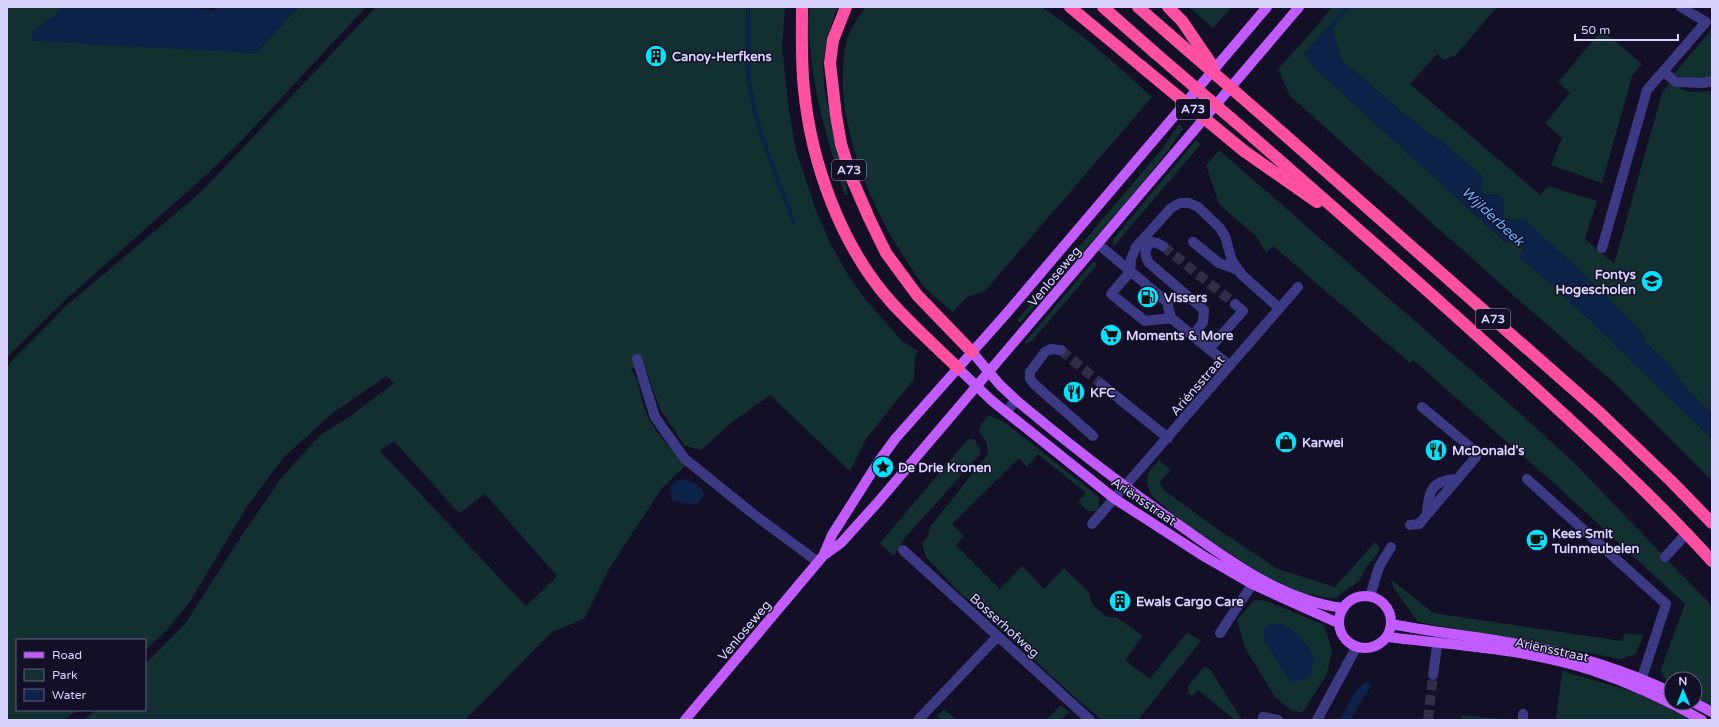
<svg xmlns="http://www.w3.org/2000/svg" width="1719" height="727" font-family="'Varela Round',sans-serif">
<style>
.green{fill:#12302f;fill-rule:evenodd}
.water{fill:#0c2248}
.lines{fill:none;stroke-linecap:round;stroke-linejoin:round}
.stream{stroke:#0c2248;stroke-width:4}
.minor-tunnel{stroke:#312d47;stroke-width:10;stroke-dasharray:10 5;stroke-linecap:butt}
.minor{stroke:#3d3a85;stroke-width:10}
.major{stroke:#c25bff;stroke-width:10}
.highway{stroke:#ff4fa3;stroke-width:12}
.highway-bridge{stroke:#ff4fa3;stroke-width:12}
.labels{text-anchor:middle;stroke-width:3;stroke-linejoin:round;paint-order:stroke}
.shield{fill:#130f26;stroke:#9e99be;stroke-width:1}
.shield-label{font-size:12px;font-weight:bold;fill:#d9d4ff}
.poi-label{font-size:13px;font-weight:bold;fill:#d9d4ff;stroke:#130f26;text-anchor:start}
.street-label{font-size:13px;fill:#d9d4ff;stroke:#130f26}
.water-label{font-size:14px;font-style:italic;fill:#62b6ff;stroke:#130f26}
</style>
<rect width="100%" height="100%" fill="#130f26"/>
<!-- green -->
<path class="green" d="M7,7H65L33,32L256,53L298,7H366L243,139L205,176L63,302L7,357Z
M376,7H785L782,47L789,111L796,150L816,210L830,243L847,273L865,299L902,341L918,351L915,356L914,379L866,439L850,471L770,395L730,424L701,450L685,446L660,409L643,361L631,370C640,380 640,398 645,410C654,432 670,448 687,464L662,488L609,569L584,619L552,632L465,720H84L95,710H145V664L185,624L242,535L282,477L320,435L349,417L394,383L387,376L334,412L283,458L246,508L189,603L167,630L145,650V640H17V710H77L64,720H7V366L66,306L201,192ZM394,441L459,513L485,494L557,576L526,606L380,451Z
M809,7H839L835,13L827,39L823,63L824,87L848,194L845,196C825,132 807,75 809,7Z
M866,7H1041C1081,32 1117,65 1152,97L985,291L967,297L953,312C944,304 934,297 925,288C919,281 914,272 908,263C869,207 831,113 846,44C849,29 858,18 866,7Z
M1189,7H1232L1213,28Z
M1332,7H1497L1456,55L1444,60L1437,54L1410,84L1540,195L1548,186L1597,201L1585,239L1614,264L1662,93L1669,83L1689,92L1712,91V414L1686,389L1669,365L1646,343L1642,332L1569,260L1516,220L1504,219L1503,198L1498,194L1486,195L1481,191L1442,141L1426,132L1341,60L1331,24L1304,54L1316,69L1506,243L1515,241L1522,246L1524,252L1519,257L1569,300L1712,439V481L1611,380L1523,304L1290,96L1278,69L1311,33Z
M1712,27V76C1701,79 1684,81 1674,74L1710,31Z
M1602,30L1642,64L1632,76L1602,183L1551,165L1562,138L1545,123L1570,93L1558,82Z
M1179,124L1183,129L1167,152L1125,204L1020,323L1017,320L1162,149Z
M1196,140L1201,144L1113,247V239Z
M1219,150L1521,414L1575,464L1712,606V706L1695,696V679H1671V682L1663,677L1661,669L1685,604L1556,485L1413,360L1410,363L1273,246L1266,253L1256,236L1219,204L1206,165Z
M1093,262L1097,263L1096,266L1032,341L1025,344L1024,343Z
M989,415L1006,423L1099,497V510C1089,514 1086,509 1078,502L1086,493L1038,454L1027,467L1019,458L952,524L964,536L956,545L1000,589L1022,566L1044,589L1064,568L1089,592L1092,604L1107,617H1116L1143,636L1125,660L1150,679L1187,632L1201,641L1138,720H1102L1077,699L955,588L926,557L922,544L928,536L930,527L988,454C988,444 985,439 979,431L981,424Z
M968,439H974L980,448V454L904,539L894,556L880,543Z
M1159,460L1171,470L1160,482L1164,490L1217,529L1278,569L1335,587L1375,542L1379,547V552L1366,567L1360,580L1334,599L1301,593L1267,578L1192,529L1152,496L1147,484L1148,473Z
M1391,579L1433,613L1622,641L1625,633L1643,635L1636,654L1621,659L1418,622L1393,587Z
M1254,600L1267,601L1324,625L1332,650L1327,674L1303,712L1292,711L1275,697L1245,648L1237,620Z
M1204,667L1210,669L1242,720H1235L1198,690L1192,696L1188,693V686Z
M1562,671L1635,692L1692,720H1556Z
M1061,705L1069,712L1061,720H1046Z
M944,709L957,720H941L937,716Z
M1462,715L1500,719V720H1461Z"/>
<!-- water -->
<path class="water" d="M65,7H190L214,11L218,7H298L256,53L31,41L33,32Z
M1331,24L1341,60L1426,132L1442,141L1483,177L1481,191L1486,195L1498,194L1503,198L1504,219L1516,220L1524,219L1569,260L1642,332L1646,343L1669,365L1686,389L1712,414V439L1569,300L1519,257L1524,252L1522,246L1515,241L1506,243L1316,69L1304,54Z
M683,479C697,483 714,492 695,505L672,501L670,487L676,481Z
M1271,624H1282L1299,635L1310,649L1314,660L1311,675L1297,682L1289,680L1264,640L1263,630Z
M1364,682H1368L1371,686L1350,720H1339L1354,694Z"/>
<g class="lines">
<!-- stream -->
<path class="stream" d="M748,7C748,37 746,69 752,99C760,139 780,184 794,223
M1328,31L1347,7"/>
<!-- minor-tunnel -->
<path class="minor-tunnel" d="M1163,246L1235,304
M1061,350L1101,384
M1428,720L1433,675"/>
<!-- minor -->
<path class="minor" d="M1663,71L1676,82L1703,83L1712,81
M1193,242L1219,263L1238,270
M1098,244L1167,302L1171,318
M1163,246L1157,243L1151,242C1144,250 1144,254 1149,263L1204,310L1203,322L1193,336
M1602,248L1647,90L1706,22L1681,7
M1209,349L1243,311L1235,304
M1061,350L1051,349L1045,352L1030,372V379L1034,384L1093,436
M637,359L655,417L685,459L752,513L818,562
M1230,366L1171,318L1145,321L1111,294L1130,272L1131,259L1136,247L1171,208L1180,203H1189L1198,207L1219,227L1225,236L1232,261L1242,275L1279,308
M1101,384L1168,438
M1006,412L1016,400
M1527,479L1666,604L1642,678
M1427,514C1428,491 1432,480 1457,479
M1092,524L1298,287
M1410,525L1419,524L1476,457L1475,451L1422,407
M903,550L1090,720
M1665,557L1687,533
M1370,596L1379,567L1391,547
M1220,633L1257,577
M1433,675L1439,632
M1263,717L1278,720
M918,720L998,636
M1317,720L1356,648
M1523,720V714"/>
<!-- major -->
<path class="major" d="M972,352L1000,385L1016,400C1070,445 1124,487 1182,527C1231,562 1282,600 1343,608
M958,368L991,400L1115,499L1205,557L1252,584L1338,623
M824,554L832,535L879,461L895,439L1006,314L1267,7
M1339 622a26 26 0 1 1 52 0a26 26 0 1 1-52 0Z
M1392,624C1429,632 1468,635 1506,642C1563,651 1618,667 1671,692
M1387,637C1455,645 1526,649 1591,670C1630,683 1667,700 1702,720
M1695,703L1712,712
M685,720L823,556L841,543L878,502L1299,7"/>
<!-- highway -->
<path class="highway" d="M802,7C802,34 801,62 804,89C811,163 841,246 891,302C912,325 935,346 958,368
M846,7L833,40L830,63L836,115L841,144L852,179L869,218L886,253L917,295L972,352
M1070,7L1141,66
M1103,7L1154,52
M1138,7L1170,35
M1168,7L1182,21
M1269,121L1599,412L1671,481L1712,523
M1254,138C1348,220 1441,302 1533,386C1594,442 1656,499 1712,561
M1244,151L1317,202"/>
<!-- highway-bridge -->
<path class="highway-bridge" d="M1182,21L1212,65
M1170,35L1269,121
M1154,52L1254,138
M1141,66L1244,151"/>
</g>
<!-- icons -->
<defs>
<g id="building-disc" transform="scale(1.15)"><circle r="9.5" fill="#00e5ff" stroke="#130f26"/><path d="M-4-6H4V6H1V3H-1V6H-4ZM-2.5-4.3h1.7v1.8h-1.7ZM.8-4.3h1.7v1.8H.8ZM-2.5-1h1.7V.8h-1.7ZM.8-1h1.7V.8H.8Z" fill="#111"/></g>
<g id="university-disc" transform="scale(1.15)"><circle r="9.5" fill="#00e5ff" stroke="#130f26"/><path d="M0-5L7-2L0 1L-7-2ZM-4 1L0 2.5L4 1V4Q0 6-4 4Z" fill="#111"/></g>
<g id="fuel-disc" transform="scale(1.15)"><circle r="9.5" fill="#00e5ff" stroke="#130f26"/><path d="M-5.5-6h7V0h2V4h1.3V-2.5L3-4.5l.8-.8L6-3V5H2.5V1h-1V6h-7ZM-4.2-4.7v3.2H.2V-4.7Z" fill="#111"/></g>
<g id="supermarket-disc" transform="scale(1.15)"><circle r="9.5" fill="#00e5ff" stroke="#130f26"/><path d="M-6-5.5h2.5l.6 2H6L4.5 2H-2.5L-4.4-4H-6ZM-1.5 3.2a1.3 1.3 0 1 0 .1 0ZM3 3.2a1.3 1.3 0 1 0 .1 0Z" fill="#111"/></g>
<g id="restaurant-disc" transform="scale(1.15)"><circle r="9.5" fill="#00e5ff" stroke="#130f26"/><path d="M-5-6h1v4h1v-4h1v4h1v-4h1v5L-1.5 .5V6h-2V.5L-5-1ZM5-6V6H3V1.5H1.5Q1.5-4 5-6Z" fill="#111"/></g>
<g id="shop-disc" transform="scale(1.15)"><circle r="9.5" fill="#00e5ff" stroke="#130f26"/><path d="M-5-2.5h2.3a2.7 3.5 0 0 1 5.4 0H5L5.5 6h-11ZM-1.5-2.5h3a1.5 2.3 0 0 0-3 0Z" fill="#111"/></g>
<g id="sight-disc" transform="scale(1.15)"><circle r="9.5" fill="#00e5ff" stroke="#130f26"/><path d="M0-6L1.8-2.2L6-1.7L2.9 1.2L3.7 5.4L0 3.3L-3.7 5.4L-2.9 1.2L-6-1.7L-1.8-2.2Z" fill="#111"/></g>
<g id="cafe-disc" transform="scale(1.15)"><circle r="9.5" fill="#00e5ff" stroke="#130f26"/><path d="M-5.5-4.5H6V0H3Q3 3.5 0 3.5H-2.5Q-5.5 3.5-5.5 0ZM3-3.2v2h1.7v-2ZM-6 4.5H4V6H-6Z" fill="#111"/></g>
</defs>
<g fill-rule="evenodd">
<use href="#building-disc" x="656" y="56"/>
<use href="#university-disc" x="1652" y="281"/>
<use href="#fuel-disc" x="1148" y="297"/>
<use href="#supermarket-disc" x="1111" y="335"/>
<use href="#restaurant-disc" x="1074" y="392"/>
<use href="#shop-disc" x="1286" y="442"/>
<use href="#restaurant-disc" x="1436" y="450"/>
<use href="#sight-disc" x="883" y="467"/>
<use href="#cafe-disc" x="1537" y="540"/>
<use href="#building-disc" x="1120" y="601"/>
</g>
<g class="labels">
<!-- shield labels -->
<g class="shield">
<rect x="1176" y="99" width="34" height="20" rx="3"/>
<rect x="832" y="160" width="34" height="20" rx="3"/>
<rect x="1476" y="309" width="34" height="20" rx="3"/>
</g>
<g class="shield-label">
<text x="1193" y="113">A73</text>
<text x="849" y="174">A73</text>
<text x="1493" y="323">A73</text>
</g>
<!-- poi labels -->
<g class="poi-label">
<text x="672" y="61">Canoy-Herfkens</text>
<text x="1636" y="279" text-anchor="end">Fontys<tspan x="1636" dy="15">Hogescholen</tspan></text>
<text x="1164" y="302">Vissers</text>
<text x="1126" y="340">Moments &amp; More</text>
<text x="1090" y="397">KFC</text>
<text x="1302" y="447">Karwei</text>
<text x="1452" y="455">McDonald's</text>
<text x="898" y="472">De Drie Kronen</text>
<text x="1552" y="538">Kees Smit<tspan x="1552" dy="15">Tuinmeubelen</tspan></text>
<text x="1136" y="606">Ewals Cargo Care</text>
</g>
<!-- street labels -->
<g class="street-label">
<text transform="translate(1054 276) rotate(-50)" y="5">Venloseweg</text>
<text transform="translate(1197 385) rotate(-49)" y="5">Ariénsstraat</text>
<text transform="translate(1144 501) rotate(34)" y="5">Ariënsstraat</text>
<text transform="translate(1005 625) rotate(42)" y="5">Bosserhofweg</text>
<text transform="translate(744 630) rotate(-50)" y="5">Venloseweg</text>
<text transform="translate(1552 649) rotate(12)" y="5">Ariënsstraat</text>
</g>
<!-- water labels -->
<g class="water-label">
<text transform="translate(1493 216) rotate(43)" y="5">Wijlderbeek</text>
</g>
</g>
<!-- border -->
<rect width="1719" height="727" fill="none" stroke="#d9d4ff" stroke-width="16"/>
<!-- legend -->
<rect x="16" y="639" width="130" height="72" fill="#130f26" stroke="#625e7d"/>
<rect x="24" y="652" width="20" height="6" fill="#c25bff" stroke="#625e7d"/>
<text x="52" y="659" font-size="12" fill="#d9d4ff">Road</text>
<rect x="24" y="669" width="20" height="12" fill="#12302f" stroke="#625e7d"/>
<text x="52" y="679" font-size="12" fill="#d9d4ff">Park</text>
<rect x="24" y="689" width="20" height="12" fill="#0c2248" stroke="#625e7d"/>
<text x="52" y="699" font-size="12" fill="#d9d4ff">Water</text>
<!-- north arrow -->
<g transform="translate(1683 691) rotate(359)"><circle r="19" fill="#130f26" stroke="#625e7d"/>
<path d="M0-3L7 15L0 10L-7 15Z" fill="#00e5ff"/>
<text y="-6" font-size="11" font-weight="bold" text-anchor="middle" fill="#d9d4ff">N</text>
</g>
<!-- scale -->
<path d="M1575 34v6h103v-6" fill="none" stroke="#d9d4ff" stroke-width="2"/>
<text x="1581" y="34" font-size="12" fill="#d9d4ff" stroke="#130f26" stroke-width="3" paint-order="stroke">50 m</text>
</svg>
